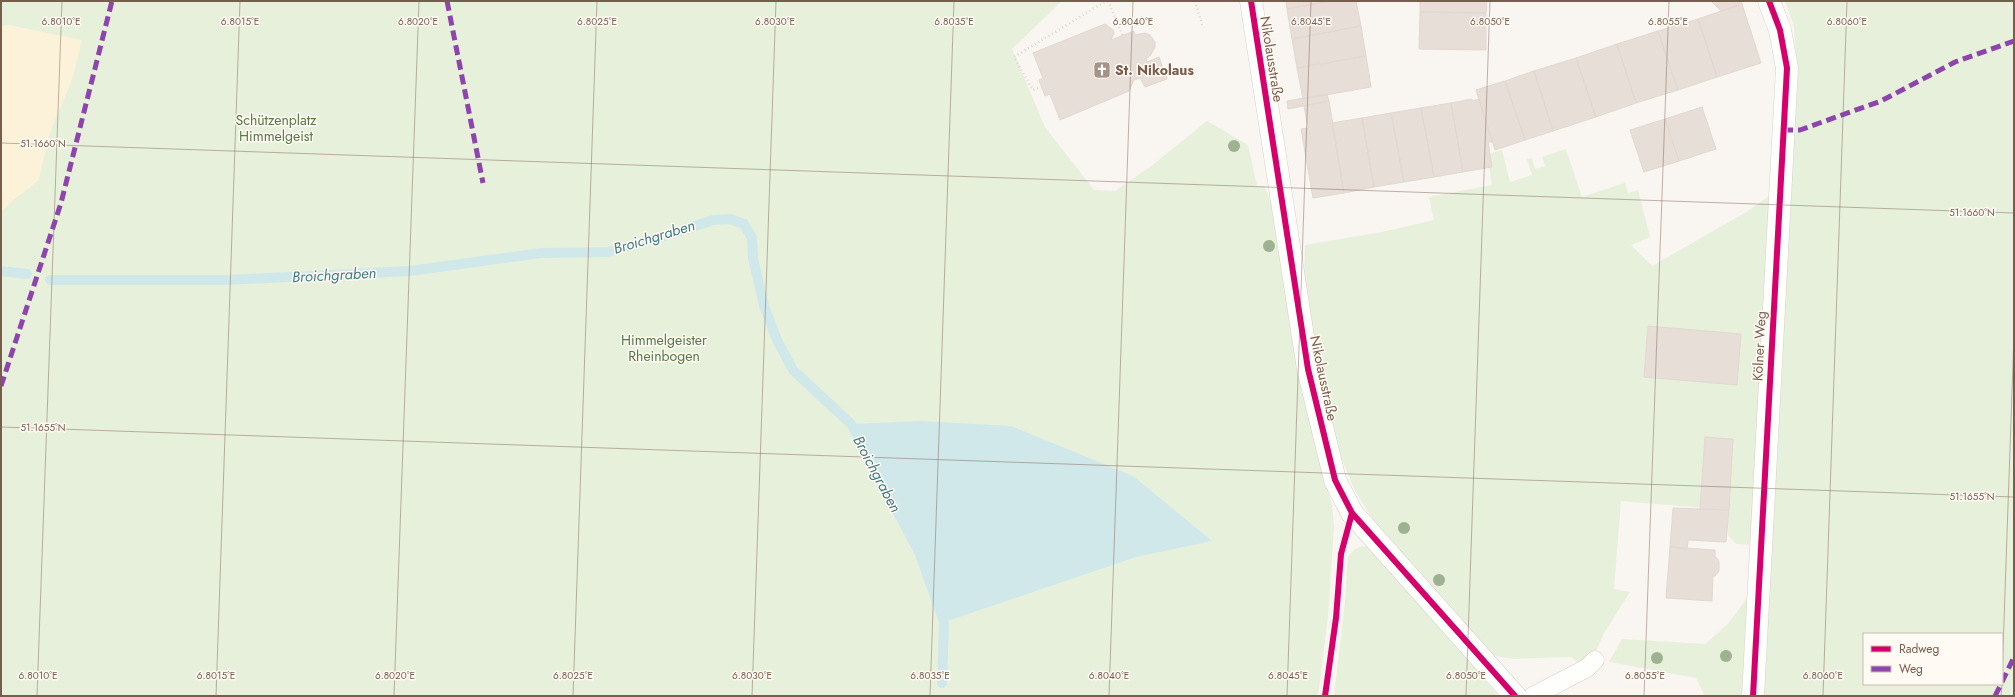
<svg xmlns="http://www.w3.org/2000/svg" width="2015" height="697" font-family="Jost,sans-serif">
<style>
.green{fill:#e7f0db;fill-rule:evenodd}
.sand{fill:#fbf2d9}
.water{fill:#d0e8ea}
.lines{fill:none;stroke-linecap:round;stroke-linejoin:round}
.stream{stroke:#d0e8ea;stroke-width:10}
.building{fill:#e6ded7;stroke:#e2d8d2}
.service-casing{stroke:#d7d1cb;stroke-width:19}
.minor-casing{stroke:#d7d1cb;stroke-width:23}
.path{stroke:#dcd5d0;stroke-width:2.5;stroke-dasharray:1 3;stroke-linecap:butt}
.service{stroke:#fefefd;stroke-width:18}
.minor{stroke:#fefefd;stroke-width:22}
.quiet{stroke:#8e44ad;stroke-width:5;stroke-dasharray:10 5;stroke-linecap:butt}
.cycleway-casing{stroke:#fffaf3;stroke-width:8}
.cycleway{stroke:#d6006c;stroke-width:6}
.tree{fill:#9eb190}
.ticks{fill:none;stroke:#7a5c4d;stroke-width:1;stroke-opacity:0.45}
.labels{text-anchor:middle;stroke-width:3;stroke-linejoin:round;paint-order:stroke}
.street-label{font-size:14px;fill:#7a5c4d;stroke:#fffaf3}
.poi-label{font-size:14px;font-weight:bold;fill:#7a5c4d;stroke:#fffaf3;text-anchor:start}
.park-label{font-size:14px;fill:#537a41;stroke:#fffaf3}
.water-label{font-size:15px;font-style:italic;fill:#437c86;stroke:#fffaf3}
.ticks-label{font-size:10px;text-anchor:middle;fill:#7a5c4d;stroke:#fffaf3;stroke-width:3;stroke-linejoin:round;paint-order:stroke}
</style>
<rect width="100%" height="100%" fill="#f9f5f0"/>
<!-- green -->
<path class="green" d="M1,1H1062L1012,49L1045,127L1094,190L1115,191L1150,167L1207,121L1248,145L1257,186H1264L1273,207L1324,478L1332,505L1334,526L1328,617L1318,696H1Z
M1785,1H2014V696H1764L1797,82L1794,27ZM1864,634H2002V684H1864Z
M1566,149L1582,197L1625,183L1628,193L1638,190L1650,237L1631,245L1652,266L1748,211L1776,191L1762,545L1736,544L1728,535L1729,510L1621,501L1614,589L1630,592L1604,633L1596,651L1590,658L1580,664L1571,657L1513,659L1491,655L1377,526L1355,491L1341,457L1331,424L1313,347L1304,278L1305,245L1382,232L1434,220L1429,197L1492,185L1487,154L1502,150L1510,182L1532,175L1527,159L1532,158L1535,169L1545,166L1542,157Z
M1362,546L1371,548L1437,621L1498,696H1334L1345,602L1348,557L1354,550Z
M1747,598L1743,696H1705L1696,678L1609,662L1622,639L1705,644L1728,624Z"/>
<!-- sand -->
<path class="sand" d="M9,25L82,40L73,77L49,135L39,180L11,202L1,212V26Z"/>
<!-- water -->
<path class="water" d="M921,421L1011,426L1133,476L1212,541L1136,557L944,622L920,554L851,424Z"/>
<g class="lines">
<!-- stream -->
<path class="stream" d="M1,271L27,274
M50,280H227L410,271L541,253L608,252L665,236L713,220L730,219L744,224L752,238L753,258L764,306L777,340L793,370L851,424L920,554L944,622L942,683"/>
</g>
<!-- building -->
<path class="building" d="M1286,1H1331L1287,9Z
M1331,1H1356L1361,26L1292,39L1287,9Z
M1420,1H1487L1486,13L1420,12Z
M1711,1H1741L1742,4L1721,11Z
M1742,4L1761,63L1717,77L1698,19Z
M1420,12L1486,13V50L1419,49Z
M1698,19L1717,77L1678,90L1658,31Z
M1105,24L1113,30L1114,33L1111,40L1134,31L1135,35L1145,33L1150,35L1155,42V47L1150,56L1146,58L1147,62L1159,57L1167,79L1145,87L1140,78L1134,80L1129,91L1060,120L1050,94L1045,96L1039,80L1043,78L1033,53Z
M1361,26L1366,56L1297,68L1292,39Z
M1658,31L1678,90L1636,103L1617,44Z
M1617,44L1636,103L1596,117L1576,58Z
M1366,56L1371,87L1303,99L1297,68Z
M1576,58L1596,117L1553,131L1534,71Z
M1534,71L1553,131L1525,140L1505,81Z
M1505,81L1525,140L1495,150L1476,90Z
M1327,94L1329,101L1288,109L1287,101Z
M1472,99V101L1479,99L1492,142H1488L1492,167L1463,172L1451,103Z
M1329,101L1344,193L1313,198L1301,129L1308,128L1304,106Z
M1451,103L1463,172L1434,177L1421,108Z
M1702,107L1716,149L1679,161L1665,119Z
M1421,108L1434,177L1404,182L1391,113Z
M1391,113L1404,182L1374,187L1362,118Z
M1362,118L1374,187L1344,193L1332,123Z
M1665,119L1679,161L1644,172L1630,130Z
M1648,326L1741,334L1737,385L1644,377Z
M1705,437L1733,439L1729,510L1700,509Z
M1673,508L1729,510L1726,542L1688,540L1687,549L1670,547Z
M1670,547L1715,550V556L1719,561V571L1715,576H1713L1712,601L1666,598Z"/>
<g class="lines">
<!-- service casing -->
<g class="service-casing">
<path id="service" d="M1533,696L1587,668L1595,660"/>
</g>
<!-- minor casing -->
<g class="minor-casing">
<path id="minor" d="M1251,1L1308,369L1335,480L1352,513L1515,696
M1753,696L1787,68L1780,30L1769,1"/>
</g>
<!-- path -->
<path class="path" d="M1108,1L1123,36
M1195,1L1203,28
M1042,87L1033,90L1014,57L1106,1"/>
<!-- service -->
<use href="#service" class="service"/>
<!-- minor -->
<use href="#minor" class="minor"/>
<!-- quiet -->
<path class="quiet" d="M447,1L483,183
M1783,130H1800L1881,101L1955,62L2014,41
M1,386L61,203L112,1
M2002,682L2014,657
M1995,696L2001,684"/>
<!-- cycleway casing -->
<g class="cycleway-casing">
<path id="cycleway" d="M1251,1L1308,369L1335,480L1352,513L1515,696
M1325,696L1336,618L1341,554L1352,513
M1753,696L1787,68L1780,30L1769,1"/>
</g>
<!-- cycleway -->
<use href="#cycleway" class="cycleway"/>
</g>
<!-- trees -->
<g class="tree">
<circle cx="1234" cy="146" r="6"/>
<circle cx="1269" cy="246" r="6"/>
<circle cx="1404" cy="528" r="6"/>
<circle cx="1439" cy="580" r="6"/>
<circle cx="1726" cy="656" r="6"/>
<circle cx="1657" cy="658" r="6"/>
</g>
<!-- ticks -->
<path class="ticks" d="M1,143L2014,213M1,427L2014,497M2002,678L2014,335M37,696L62,1M216,696L240,1M394,696L419,1M573,696L597,1M752,696L776,1M930,696L954,1M1109,696L1133,1M1287,696L1311,1M1466,696L1490,1M1644,696L1669,1M1823,696L1847,1M2001,696L2002,684"/>
<!-- icons -->
<defs>
<g id="church-square" transform="scale(0.9)"><rect x="-9" y="-9" width="18" height="18" rx="4" fill="#a69286" stroke="#fffaf3"/><path d="M-1.2-6h2.4v3.5h3.3v2.4h-3.3V6h-2.4V-.1h-3.3v-2.4h3.3Z" fill="#fff"/></g>
</defs>
<g fill-rule="evenodd">
<use href="#church-square" x="1102" y="70"/>
</g>
<g class="labels">
<!-- street labels -->
<g class="street-label">
<text transform="translate(1272 59) rotate(81)" y="5">Nikolausstraße</text>
<text transform="translate(1759 346) rotate(-87)" y="5">Kölner Weg</text>
<text transform="translate(1324 378) rotate(78)" y="5">Nikolausstraße</text>
</g>
<!-- poi labels -->
<g class="poi-label">
<text x="1115" y="75">St. Nikolaus</text>
</g>
<!-- park labels -->
<g class="park-label">
<text x="276" y="125">Schützenplatz<tspan x="276" dy="16">Himmelgeist</tspan></text>
<text x="664" y="345">Himmelgeister<tspan x="664" dy="16">Rheinbogen</tspan></text>
</g>
<!-- water labels -->
<g class="water-label">
<text transform="translate(654 237) rotate(-17)" y="5">Broichgraben</text>
<text transform="translate(334 275) rotate(-3)" y="5">Broichgraben</text>
<text transform="translate(877 474) rotate(62)" y="5">Broichgraben</text>
</g>
</g>
<g class="ticks-label">
<text x="61" y="25">6.8010°E</text>
<text x="240" y="25">6.8015°E</text>
<text x="418" y="25">6.8020°E</text>
<text x="597" y="25">6.8025°E</text>
<text x="775" y="25">6.8030°E</text>
<text x="954" y="25">6.8035°E</text>
<text x="1133" y="25">6.8040°E</text>
<text x="1311" y="25">6.8045°E</text>
<text x="1490" y="25">6.8050°E</text>
<text x="1668" y="25">6.8055°E</text>
<text x="1847" y="25">6.8060°E</text>
<text x="43" y="147">51.1660°N</text>
<text x="1972" y="216">51.1660°N</text>
<text x="43" y="431">51.1655°N</text>
<text x="1972" y="500">51.1655°N</text>
<text x="38" y="679">6.8010°E</text>
<text x="216" y="679">6.8015°E</text>
<text x="395" y="679">6.8020°E</text>
<text x="573" y="679">6.8025°E</text>
<text x="752" y="679">6.8030°E</text>
<text x="930" y="679">6.8035°E</text>
<text x="1109" y="679">6.8040°E</text>
<text x="1288" y="679">6.8045°E</text>
<text x="1466" y="679">6.8050°E</text>
<text x="1645" y="679">6.8055°E</text>
<text x="1823" y="679">6.8060°E</text>
</g>
<!-- border -->
<rect width="2015" height="697" fill="none" stroke="#7a5c4d" stroke-width="4"/>
<!-- legend -->
<rect x="1863" y="633" width="140" height="52" fill="#fffaf3" stroke="#cabbb1"/>
<rect x="1871" y="646" width="20" height="6" fill="#d6006c" stroke="#cabbb1"/>
<text x="1899" y="653" font-size="12" fill="#7a5c4d">Radweg</text>
<rect x="1871" y="666" width="20" height="6" fill="#8e44ad" stroke="#cabbb1"/>
<text x="1899" y="673" font-size="12" fill="#7a5c4d">Weg</text>
</svg>
